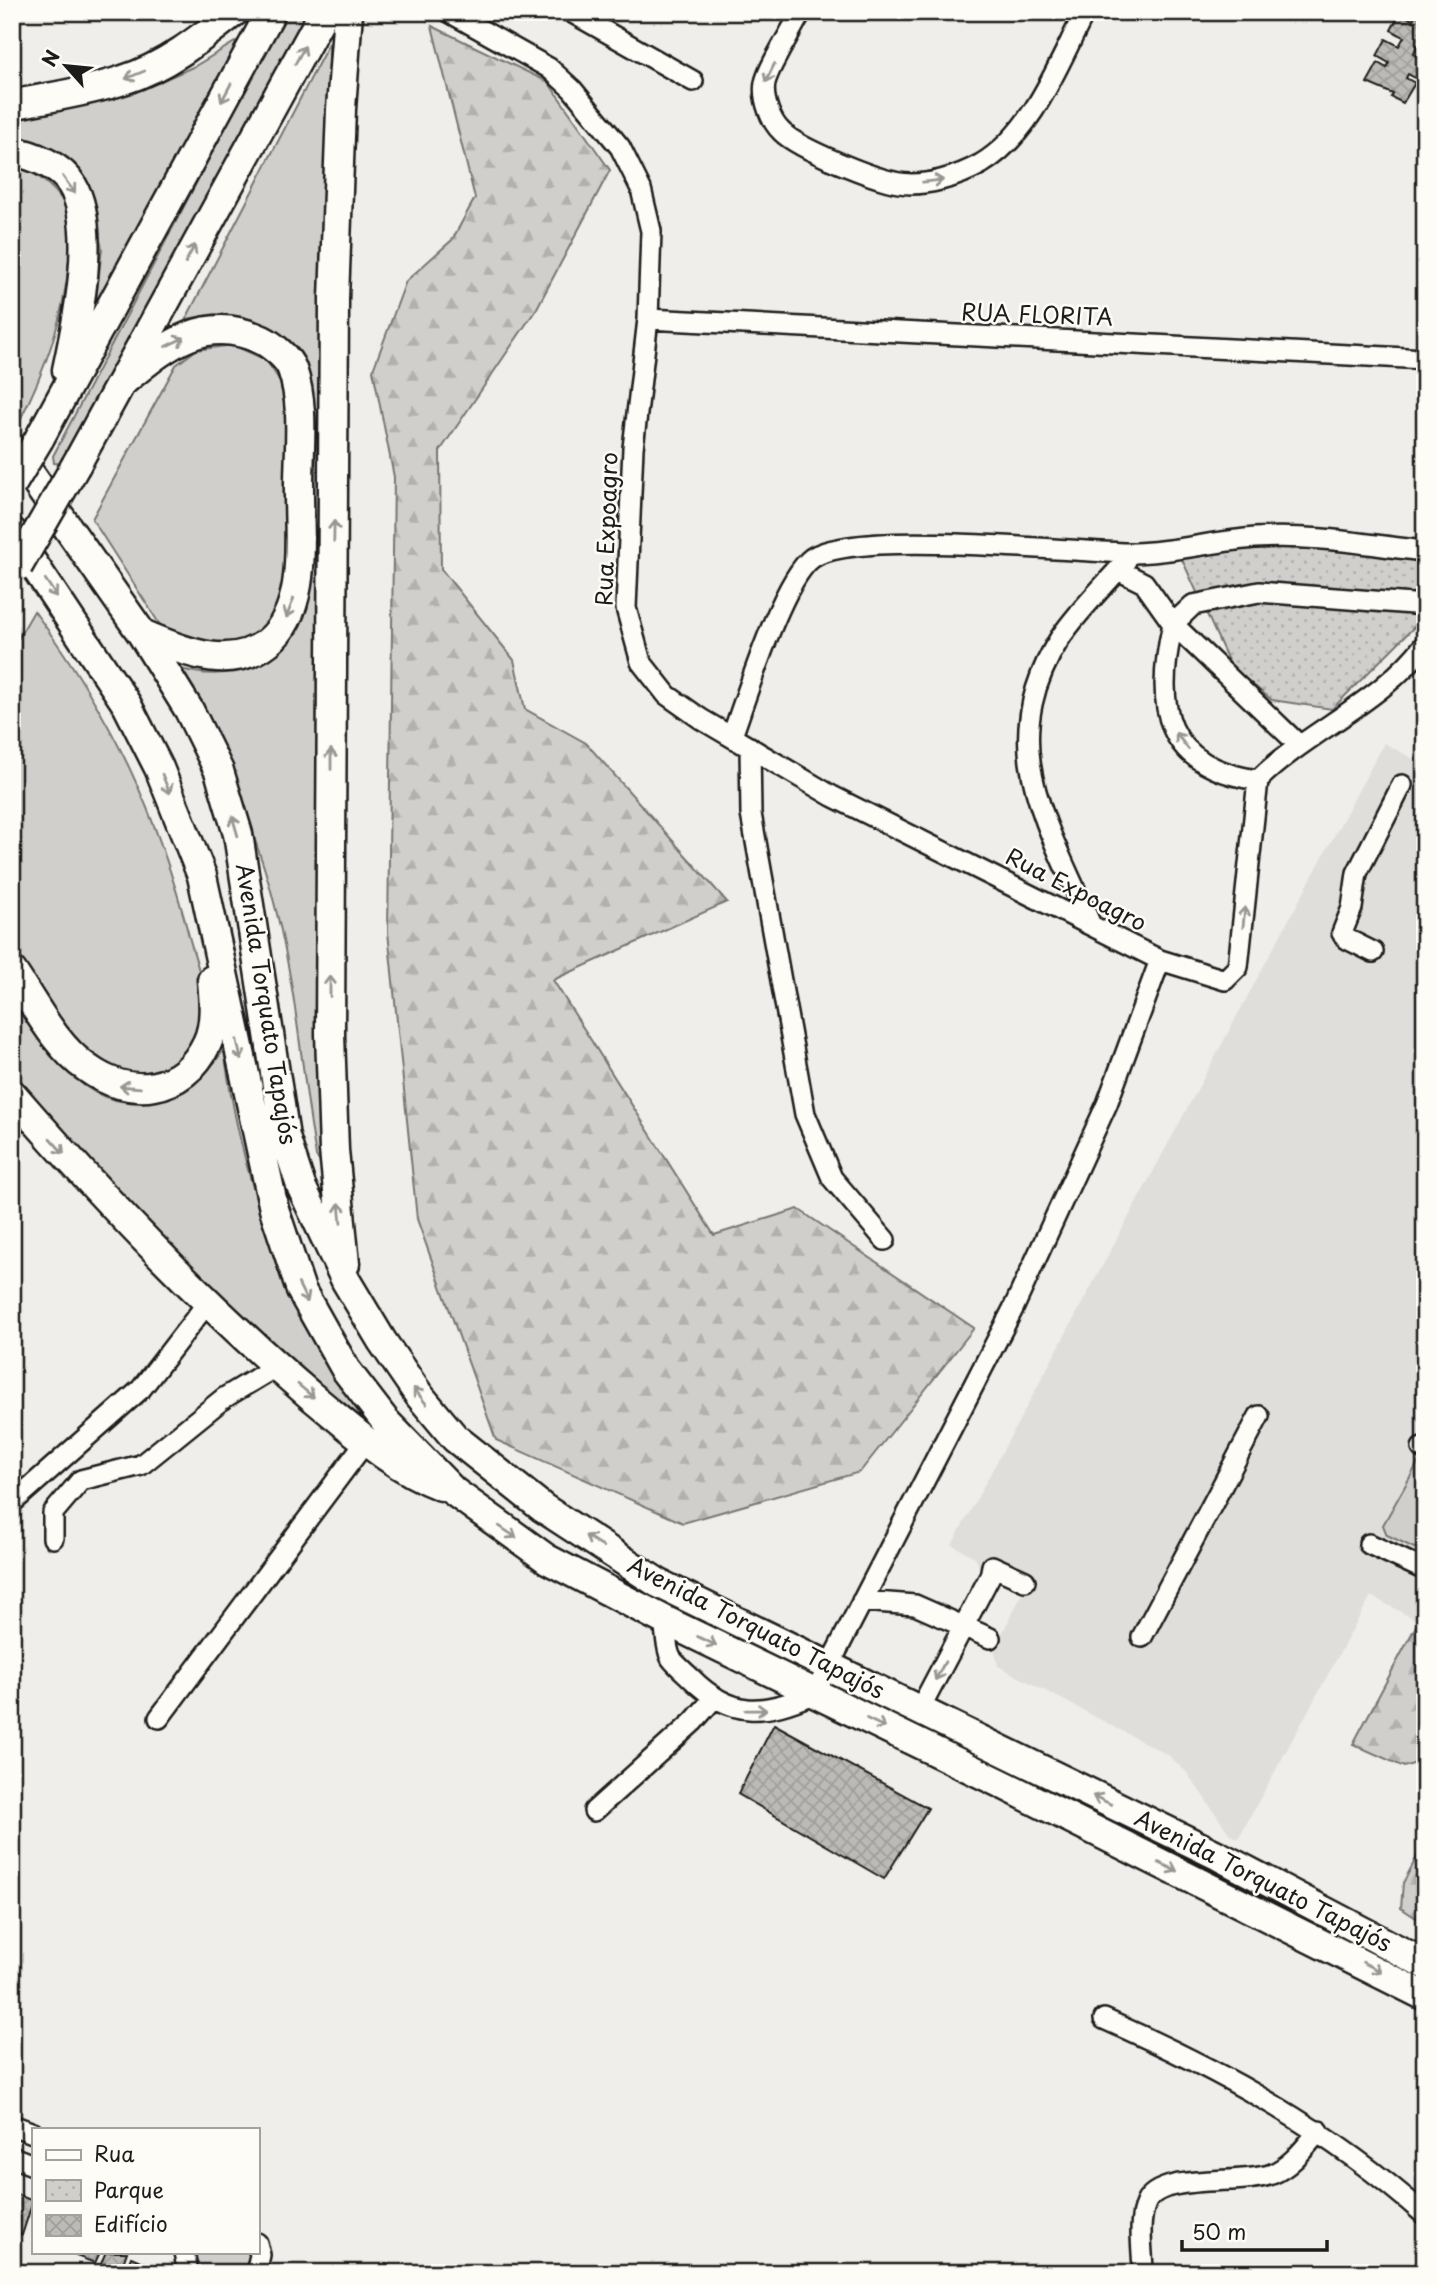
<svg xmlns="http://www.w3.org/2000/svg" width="1437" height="2285" font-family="'Playpen Sans',sans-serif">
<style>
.built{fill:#e0deda}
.grass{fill:#d0cfcc;stroke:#767674;stroke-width:2}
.forest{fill:url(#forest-firs);stroke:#767674;stroke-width:2}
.park{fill:url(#park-dots);stroke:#767674;stroke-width:2}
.building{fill:url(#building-cross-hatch);stroke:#1c1c1c;stroke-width:2}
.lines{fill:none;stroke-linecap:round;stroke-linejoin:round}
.minor-casing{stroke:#1c1c1c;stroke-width:24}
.highway-casing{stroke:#1c1c1c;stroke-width:33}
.minor{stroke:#fdfcf7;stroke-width:19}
.highway{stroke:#fdfcf7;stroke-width:28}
.highway-bridge-casing{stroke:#1c1c1c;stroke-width:33;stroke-linecap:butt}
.highway-bridge{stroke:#fdfcf7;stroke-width:28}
.oneway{stroke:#989794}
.labels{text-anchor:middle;stroke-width:5;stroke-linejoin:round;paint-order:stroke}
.street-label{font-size:23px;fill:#1c1c1c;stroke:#fdfcf7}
</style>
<defs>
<pattern id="forest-firs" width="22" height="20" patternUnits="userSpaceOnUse" patternTransform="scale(1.75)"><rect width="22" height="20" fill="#d0cfcc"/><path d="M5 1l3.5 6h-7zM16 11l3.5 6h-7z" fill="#b2b1af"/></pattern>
<pattern id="park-dots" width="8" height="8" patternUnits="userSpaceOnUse" patternTransform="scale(1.75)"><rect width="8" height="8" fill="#d0cfcc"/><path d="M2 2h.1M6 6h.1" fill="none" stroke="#b2b1af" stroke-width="1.8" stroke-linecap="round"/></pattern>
<pattern id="building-cross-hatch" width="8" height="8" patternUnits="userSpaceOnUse" patternTransform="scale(1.75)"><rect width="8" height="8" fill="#bbbab6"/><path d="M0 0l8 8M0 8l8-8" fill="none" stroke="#a09f9c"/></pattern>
</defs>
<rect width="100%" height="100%" fill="#f0eeea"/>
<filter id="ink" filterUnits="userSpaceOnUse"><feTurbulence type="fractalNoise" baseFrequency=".0143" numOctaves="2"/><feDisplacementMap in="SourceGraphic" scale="14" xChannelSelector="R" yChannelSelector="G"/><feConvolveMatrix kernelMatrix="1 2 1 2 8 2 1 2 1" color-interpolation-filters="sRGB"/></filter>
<g filter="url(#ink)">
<!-- built -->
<path class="built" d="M1384,743L1425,765V1609L1418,1621L1371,1596L1238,1839L1229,1833L1187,1773L1168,1755L998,1666L994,1649L1023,1592L990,1576L980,1569L975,1557L952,1545Z"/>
<!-- grass -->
<path class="grass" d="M286,12H307L65,464L54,463L53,456Z
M240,39L103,304L96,301L102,248L94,214L12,139V116L134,93L195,66Z
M329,43L326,1173L316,1156C302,1076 297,993 277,914C256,826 218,749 178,668C216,680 249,674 280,648L310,402L244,319L215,314L186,319Z
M12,163C35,171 64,192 70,217C73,229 70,247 69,260C64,319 45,371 18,424L12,417Z
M233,345L266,360L286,390L285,583L283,596L271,620L252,638L212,650L162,628L92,519L176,365L196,350Z
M34,611C112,716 158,814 190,940C197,965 210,997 202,1023C198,1037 185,1052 178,1064L132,1079L81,1050L12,945V649Z
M12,987C30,1014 46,1043 66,1068C112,1125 190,1106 224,1049C242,1187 286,1303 363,1419C227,1327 121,1196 12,1075Z
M1425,1459V1538L1419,1547L1414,1548L1387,1535L1383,1525L1419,1461Z
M190,2252H254L249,2273H195Z"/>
<!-- forest -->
<path class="forest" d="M432,26L548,82L610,170L537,308L440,451L441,569L514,660L525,709L586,743L727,902L553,980L714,1235L798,1209L974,1328L860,1472L683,1523L496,1440L417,1219L388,932L394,477L373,370L406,281L452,240L475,198Z
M1425,1609V1760L1404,1767L1353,1744Z
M1425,1842V1924L1401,1908L1403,1883Z"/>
<!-- park -->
<path class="park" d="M1234,539L1425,547V616L1332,709L1272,700L1231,667L1180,555Z"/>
<!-- building -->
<path class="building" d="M1411,12H1425V48L1418,45L1413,54L1425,60V74L1421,81L1408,74L1406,78L1415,83L1403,103L1391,97L1393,94L1367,83L1378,63L1387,68L1389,63L1377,56L1386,39L1399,46L1404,37L1391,30L1400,13L1413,20L1415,15Z
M774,1724L928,1808L884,1879L738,1794Z
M16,2194L33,2201L22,2235L12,2232V2204Z
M78,2252H100L95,2263L76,2256Z
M106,2252H127L120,2272L100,2265Z
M131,2257L150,2265L147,2273H125Z"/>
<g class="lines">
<!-- minor casing -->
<g class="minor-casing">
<path id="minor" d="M449,12L549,68L572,89L620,147L641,189L651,231L648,319L633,448L626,608L641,662L667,695L701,719L832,796L1160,960L1225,980L1238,967L1258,780C1163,767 1154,706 1173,624L1144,583L1118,570
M571,12L693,81
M801,12C793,29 768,67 765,83C762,99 771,122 782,132C799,149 874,179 899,183C925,187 958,177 981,164C1033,133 1058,64 1085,12
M648,319L1425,359
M732,736C746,698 782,580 812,558C856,528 1071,553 1134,553C1175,552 1215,541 1255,538C1312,534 1369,545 1425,551
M1299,745L1173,624L1193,605L1259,592L1425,605
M750,747L751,814L805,1114L832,1178L885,1240
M1258,780C1309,730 1382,702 1425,644
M1090,923C1047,822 993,744 1060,638C1079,610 1104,586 1126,561
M1373,952L1347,939L1342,933L1352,908L1357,873L1402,785
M1422,1448L1425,1449
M12,1503L141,1389L208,1302
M53,1538V1513L81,1480L141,1465L224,1398L277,1366
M1369,1544L1425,1570
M862,1601L915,1605L990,1638
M664,1620C666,1631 666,1649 671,1658C676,1665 685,1672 691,1678C732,1719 764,1715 815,1693L1013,1309L1107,1104L1160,960
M1142,1637L1259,1416
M919,1711L990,1576L992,1566L1025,1581
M159,1718L366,1441
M594,1811L693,1722L715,1697
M1104,2019C1220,2070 1330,2130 1425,2215
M12,2125L33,2133
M12,2157L33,2165
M184,2252L188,2273
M256,2273L260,2255L257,2243
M1143,2273C1143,2252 1137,2223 1146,2203C1159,2172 1241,2186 1272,2174C1292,2166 1305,2147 1319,2131"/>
</g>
<!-- highway casing -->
<g class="highway-casing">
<path id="highway" d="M12,105C49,97 88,92 123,80C165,67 200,39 234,12
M12,151C33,155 61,166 72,185C98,228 77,323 67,370
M121,383C165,347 203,312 262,340C272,345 288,358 292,369C305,406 299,447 299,485C298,533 310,608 268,642C229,673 182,650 142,634
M39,439L271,12
M12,448L142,634L189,710L219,771L238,834L285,1137L301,1186L346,1281L382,1341L419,1395L455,1438L543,1508L658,1583L1219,1856L1425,1964
M76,465L324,12
M12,532L127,705L159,768L202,876L274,1209L301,1290L346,1370L386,1422L453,1491L547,1559L664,1620L998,1782L1425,1996
M12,971C34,1003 55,1046 87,1068C129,1099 183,1094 207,1043C216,1025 214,1000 212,980
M12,1094C105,1201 203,1304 311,1396C353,1430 390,1466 441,1486
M345,1264L334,1150L330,1034L334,299L341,109L348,12"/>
</g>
<!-- minor -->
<use href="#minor" class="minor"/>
<!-- highway -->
<use href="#highway" class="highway"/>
<!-- highway-bridge casing -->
<g class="highway-bridge-casing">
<path id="highway-bridge" d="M12,484L39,439
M18,566L76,465"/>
</g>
<!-- highway-bridge -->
<use href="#highway-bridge" class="highway-bridge"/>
</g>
<!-- one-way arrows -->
<defs><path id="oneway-shaft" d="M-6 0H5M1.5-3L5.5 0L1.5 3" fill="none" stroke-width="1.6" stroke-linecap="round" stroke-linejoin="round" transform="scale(1.75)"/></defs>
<g class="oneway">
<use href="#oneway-shaft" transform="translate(300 55) rotate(-61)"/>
<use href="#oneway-shaft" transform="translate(770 73) rotate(116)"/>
<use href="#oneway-shaft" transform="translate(135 75) rotate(158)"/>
<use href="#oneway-shaft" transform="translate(226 93) rotate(118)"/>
<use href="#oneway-shaft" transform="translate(933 181) rotate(-6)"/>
<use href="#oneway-shaft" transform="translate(69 185) rotate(54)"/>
<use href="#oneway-shaft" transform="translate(190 254) rotate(-62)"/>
<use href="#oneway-shaft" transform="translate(175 342) rotate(-26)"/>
<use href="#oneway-shaft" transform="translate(334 531) rotate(-89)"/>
<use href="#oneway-shaft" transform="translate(51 588) rotate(57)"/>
<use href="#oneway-shaft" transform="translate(290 608) rotate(111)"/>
<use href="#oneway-shaft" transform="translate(1182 741) rotate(-128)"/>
<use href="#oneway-shaft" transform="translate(331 759) rotate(-90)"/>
<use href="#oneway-shaft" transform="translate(166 784) rotate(68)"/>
<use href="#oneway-shaft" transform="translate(235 826) rotate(-106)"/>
<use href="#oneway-shaft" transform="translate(1244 917) rotate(-84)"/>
<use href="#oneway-shaft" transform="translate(330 986) rotate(-90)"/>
<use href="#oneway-shaft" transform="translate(239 1050) rotate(78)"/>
<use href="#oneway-shaft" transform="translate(130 1087) rotate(-175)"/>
<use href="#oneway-shaft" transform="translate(57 1146) rotate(48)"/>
<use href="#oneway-shaft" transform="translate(340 1213) rotate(-95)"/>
<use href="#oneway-shaft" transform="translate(303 1293) rotate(64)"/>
<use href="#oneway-shaft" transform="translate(306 1391) rotate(40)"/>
<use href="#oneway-shaft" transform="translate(420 1396) rotate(-128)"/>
<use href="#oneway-shaft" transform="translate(508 1532) rotate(34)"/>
<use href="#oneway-shaft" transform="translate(594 1541) rotate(-147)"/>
<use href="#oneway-shaft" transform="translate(707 1641) rotate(26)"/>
<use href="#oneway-shaft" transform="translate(940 1671) rotate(118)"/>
<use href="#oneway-shaft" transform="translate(756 1710) rotate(-1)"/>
<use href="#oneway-shaft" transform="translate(876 1723) rotate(26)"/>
<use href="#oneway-shaft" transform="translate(1102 1800) rotate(-154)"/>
<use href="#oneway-shaft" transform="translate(1168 1867) rotate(26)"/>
<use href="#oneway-shaft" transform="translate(1372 1967) rotate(27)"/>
</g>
</g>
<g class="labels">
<!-- street labels -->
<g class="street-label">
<text transform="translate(1037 315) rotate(2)" y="8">RUA FLORITA</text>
<text transform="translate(607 529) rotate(-88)" y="8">Rua Expoagro</text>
<text transform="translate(1076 890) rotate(27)" y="8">Rua Expoagro</text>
<text transform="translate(266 1004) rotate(81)" y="8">Avenida Torquato Tapajós</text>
<text transform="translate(756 1628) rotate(27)" y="8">Avenida Torquato Tapajós</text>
<text transform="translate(1263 1881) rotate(27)" y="8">Avenida Torquato Tapajós</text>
</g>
</g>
<!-- margin -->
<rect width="1437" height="2285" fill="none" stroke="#fdfcf7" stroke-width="42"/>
<rect x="21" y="21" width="1395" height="2243" fill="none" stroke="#1c1c1c" stroke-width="2.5" filter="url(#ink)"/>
<!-- legend -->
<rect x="32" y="2128" width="228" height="126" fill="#fdfcf7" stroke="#a3a29f" stroke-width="2"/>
<rect x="46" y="2150" width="35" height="10" fill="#fdfcf7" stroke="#a3a29f" stroke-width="2"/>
<text x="94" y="2162" font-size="21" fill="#1c1c1c">Rua</text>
<rect x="46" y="2180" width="35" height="21" fill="url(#park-dots)" stroke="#a3a29f" stroke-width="2"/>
<text x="94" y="2198" font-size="21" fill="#1c1c1c">Parque</text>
<rect x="46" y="2215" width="35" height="21" fill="url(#building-cross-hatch)" stroke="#a3a29f" stroke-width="2"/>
<text x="94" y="2232" font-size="21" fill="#1c1c1c">Edifício</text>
<!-- north arrow -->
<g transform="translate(66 66) rotate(297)" stroke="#fdfcf7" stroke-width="5" paint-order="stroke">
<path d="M0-5L12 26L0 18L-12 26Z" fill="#1c1c1c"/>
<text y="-10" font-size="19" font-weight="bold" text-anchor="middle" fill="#1c1c1c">N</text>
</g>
<!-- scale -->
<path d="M1182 2240v10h145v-10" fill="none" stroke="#1c1c1c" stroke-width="3.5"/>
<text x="1192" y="2240" font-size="21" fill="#1c1c1c" stroke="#fdfcf7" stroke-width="5" paint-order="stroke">50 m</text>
</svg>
